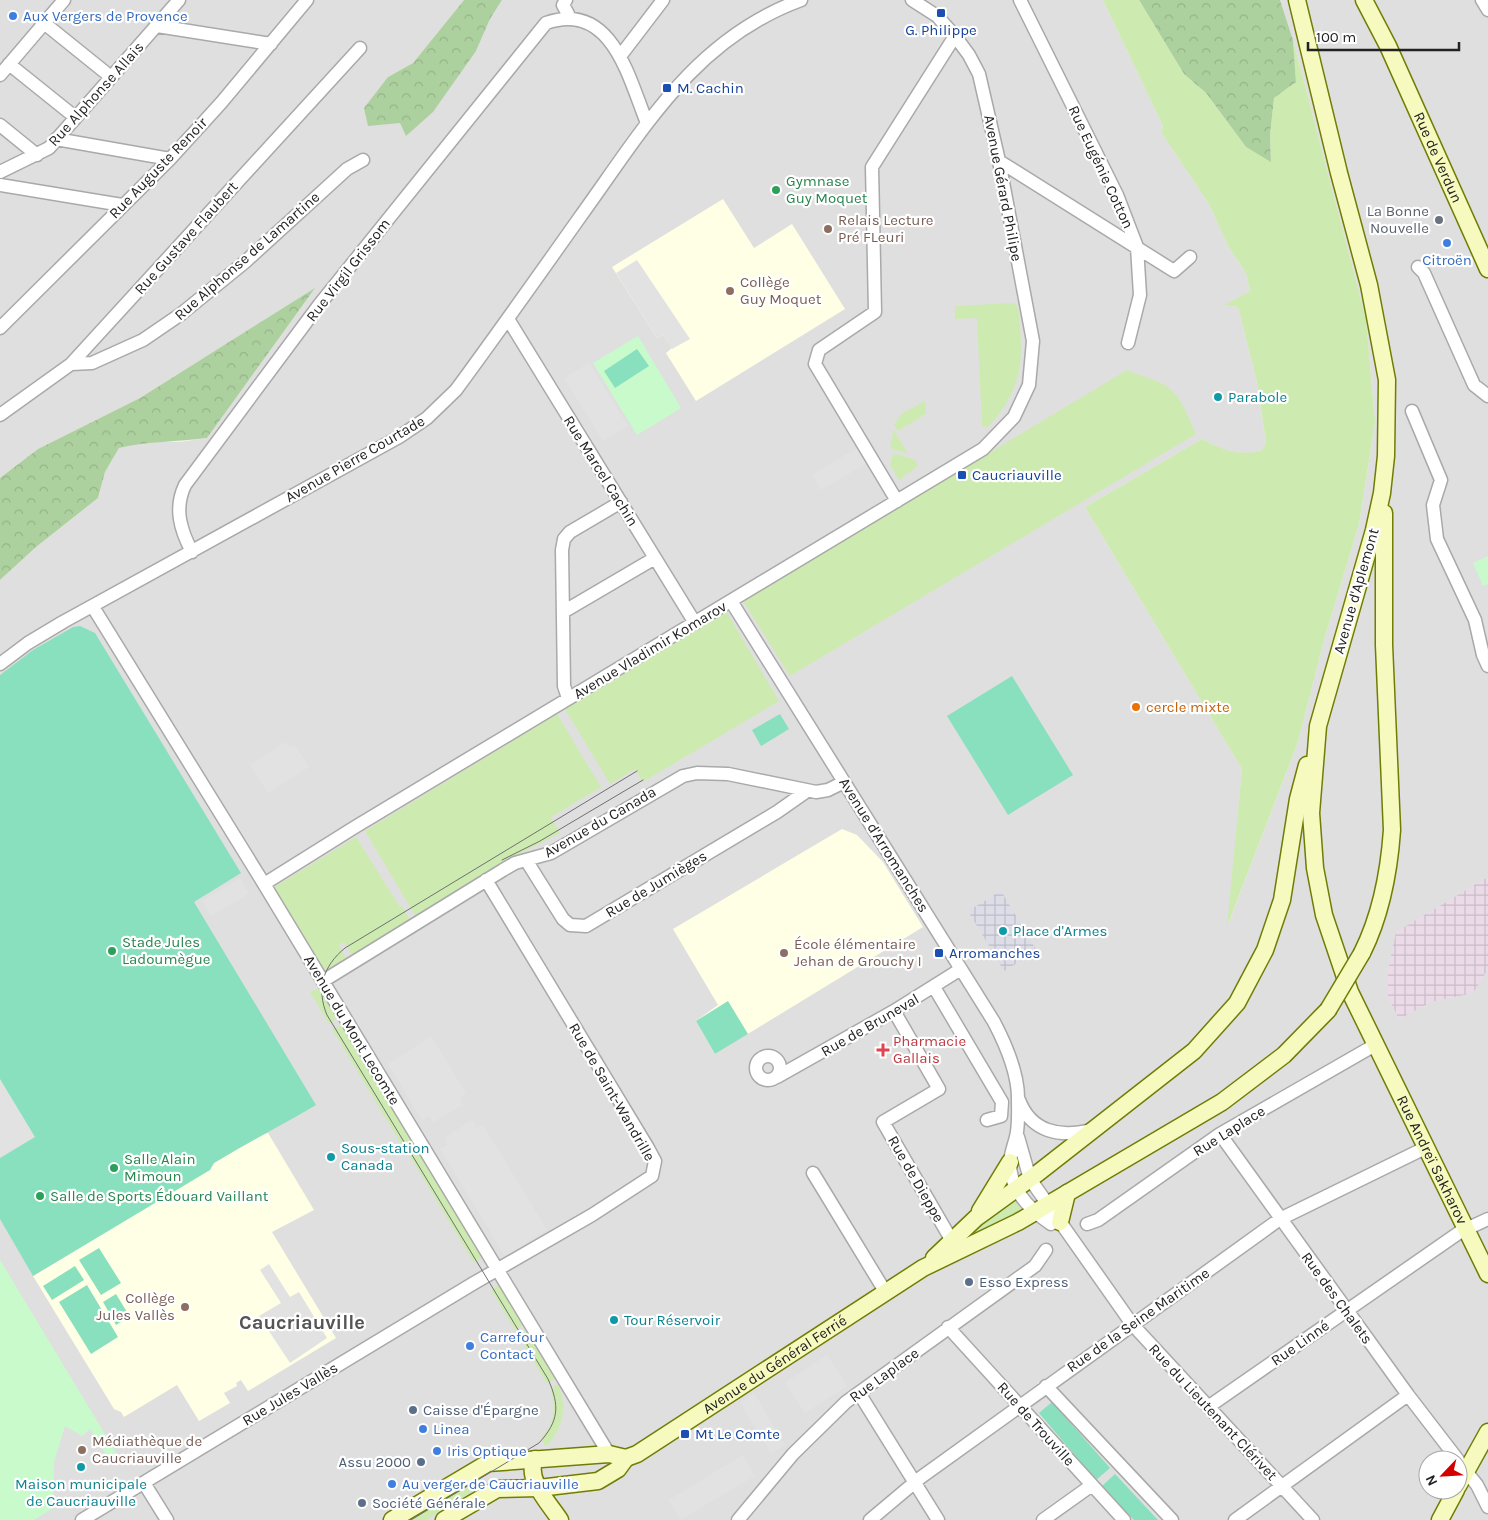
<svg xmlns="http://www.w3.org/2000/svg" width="1488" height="1520" font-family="Karla,sans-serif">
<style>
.residential{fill:#e0dfdf;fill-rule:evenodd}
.industrial{fill:url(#industrial-grid)}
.education{fill:#ffffe5}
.grass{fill:#cdebb0}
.forest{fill:url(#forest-crowns)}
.park{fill:#c8facc}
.pitch{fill:#88e0be}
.parking{fill:#e2e2e2}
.plaza{fill:url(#plaza-grid)}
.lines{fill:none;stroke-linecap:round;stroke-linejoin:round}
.street-casing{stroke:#a9a9a9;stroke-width:15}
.secondary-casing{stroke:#707d05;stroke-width:19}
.street{stroke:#fff;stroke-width:12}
.secondary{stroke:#f7fabf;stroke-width:16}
.tram{stroke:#707070;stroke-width:1}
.secondary-bridge-casing{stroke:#707d05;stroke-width:19;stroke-linecap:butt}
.secondary-bridge{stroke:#f7fabf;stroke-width:16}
.transit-dot{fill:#1a4fb4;stroke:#fff;stroke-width:2}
.shop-dot{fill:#3f7fe0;stroke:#fff;stroke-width:2}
.leisure-dot{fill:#2e9e5b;stroke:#fff;stroke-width:2}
.worship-dot{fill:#6b7280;stroke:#fff;stroke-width:2}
.education-dot{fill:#8d6e63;stroke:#fff;stroke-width:2}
.culture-dot{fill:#0f9aa8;stroke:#fff;stroke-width:2}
.food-dot{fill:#e8710a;stroke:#fff;stroke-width:2}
.health-dot{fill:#e0444e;stroke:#fff;stroke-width:2}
.service-dot{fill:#5c6f8a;stroke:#fff;stroke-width:2}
.labels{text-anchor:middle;stroke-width:4.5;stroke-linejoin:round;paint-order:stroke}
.shop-label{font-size:15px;fill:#366cbe;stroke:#fff;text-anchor:start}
.transit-label{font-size:15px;fill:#164399;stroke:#fff;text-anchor:start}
.street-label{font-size:15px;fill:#222;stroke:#fff}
.leisure-label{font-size:15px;fill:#27864d;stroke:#fff;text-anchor:start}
.worship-label{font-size:15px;fill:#5b616d;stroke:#fff;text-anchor:end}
.education-label{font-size:15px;fill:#785e54;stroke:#fff;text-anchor:start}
.culture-label{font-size:15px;fill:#0d838f;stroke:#fff;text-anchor:start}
.food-label{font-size:15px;fill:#c56008;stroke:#fff;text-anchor:start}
.health-label{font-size:15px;fill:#be3a42;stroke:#fff;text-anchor:start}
.service-label{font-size:15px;fill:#4e5e75;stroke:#fff;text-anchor:start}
.district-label{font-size:20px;font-weight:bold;fill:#555;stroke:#fff}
</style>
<defs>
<pattern id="industrial-grid" width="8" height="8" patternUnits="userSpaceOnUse" patternTransform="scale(1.25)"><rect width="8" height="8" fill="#ebdbe8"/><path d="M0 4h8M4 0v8" fill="none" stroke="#c9bcc7"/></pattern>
<pattern id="forest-crowns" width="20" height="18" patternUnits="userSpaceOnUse" patternTransform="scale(1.25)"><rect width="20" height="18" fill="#add19e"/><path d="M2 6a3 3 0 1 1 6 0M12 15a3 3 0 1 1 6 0" fill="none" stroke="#95b388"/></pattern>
<pattern id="plaza-grid" width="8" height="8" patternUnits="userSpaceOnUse" patternTransform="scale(1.25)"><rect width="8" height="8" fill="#dddde8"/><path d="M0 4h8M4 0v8" fill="none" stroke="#bdbdc7"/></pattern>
</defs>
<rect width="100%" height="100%" fill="#f2efe9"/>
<!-- residential -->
<path class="residential" d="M0,0H464L413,63L388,77L476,51L490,19L502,0H1103L1163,126L1161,132L1209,204L1228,246L1246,273L1250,291L1226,305L1238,307L1256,378L1266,443L1262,450L1248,454L1226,451L1202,439L1085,507L1242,769L1228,925L1298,742L1324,640L1359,524L1375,422L1366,319L1293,40L1280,0H1488V1520H0V580L36,547L98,498L105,472L119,448L145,442H181L207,438L314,289L140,398L38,449L0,478ZM1428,1460H1458V1490H1428Z"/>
<!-- industrial -->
<path class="industrial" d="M1488,877V969L1473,993L1431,1002L1399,1019L1388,997V970L1396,932Z"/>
<!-- education -->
<path class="education" d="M723,199L754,248L792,224L845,309L696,401L666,353L672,348L663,335L657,338L612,267Z
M842,829L857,835L883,862L923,927L715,1054L696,1021L718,1005L673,929Z
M268,1133L314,1210L272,1232L336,1338L248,1391L241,1380L236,1383L237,1386L224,1393L230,1403L199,1421L177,1385L124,1417L121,1412L114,1409L33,1276L209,1170L214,1163L259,1136Z"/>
<!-- grass -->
<path class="grass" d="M1103,0H1139L1184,74L1206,93L1246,147L1271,161L1270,135L1274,98L1296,82L1293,40L1366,319L1375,422L1359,524L1324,640L1298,742L1227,927L1242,769L1085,507L1202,439C1223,450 1239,457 1262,450L1266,443L1264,429L1256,378L1238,307L1224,305L1250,291L1246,273L1228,246L1209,204L1161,132L1163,126Z
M1013,303L1018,307C1024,358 1024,389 987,428L982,425L977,318L955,319V306Z
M1127,370C1138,375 1150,378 1161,383C1181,393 1187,415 1196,434L790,676L743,601Z
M925,401L926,414L898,431L894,425L901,414Z
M894,430L908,454L890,448Z
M893,453L915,460L918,466L899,480L890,465Z
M726,611L779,701L643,782L635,769L610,784L565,709Z
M557,714L601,787L551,817L560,833L518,855V857L416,917L365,831Z
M356,837L400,907L402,906L410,920L352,955L344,942L339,945L346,959L324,970L273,888Z
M316,989L324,991L339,1017L329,1024L310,992Z
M341,1025L412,1142L403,1147L332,1029Z
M416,1148L482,1257L474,1263L408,1153Z
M1013,1198L1022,1211L929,1264Z
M499,1285L523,1325L515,1330L491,1290Z
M527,1331L556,1378L547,1384L519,1336Z
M558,1384C568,1407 563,1429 546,1447L541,1438C554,1425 557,1407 550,1389Z
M477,1478L482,1486L426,1520H408Z"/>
<!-- forest -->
<path class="forest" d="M464,0H502L490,19L476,51L433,112L406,136L400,123L368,126L364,108L388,77L413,63Z
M1139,0H1280L1293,40L1296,82L1274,98L1270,135L1271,162L1246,147L1206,93L1184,74Z
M315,288L207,438C177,442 148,441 119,448L105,472L98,498L36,547L0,580V478L38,449L140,398Z"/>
<!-- park -->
<path class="park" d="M638,336L681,408L637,435L593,363Z
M1488,556V584L1483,586L1473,563Z
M0,1260L117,1454L109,1459L90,1429L82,1436L65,1426L54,1462L53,1508L34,1520H0Z"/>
<!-- pitch -->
<path class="pitch" d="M637,349L649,366L615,388L604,371Z
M80,626L95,633L241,873L194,902L316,1105C282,1125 247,1143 214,1163L210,1170L33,1276L0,1219V675L33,650L73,627Z
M1012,676L1073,775L1008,815L947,716Z
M780,714L789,729L761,746L752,730Z
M728,1001L748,1034L715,1054L696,1021Z
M99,1248L121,1283L101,1295L79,1260Z
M75,1266L84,1280L52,1300L43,1286Z
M87,1285L118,1337L91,1354L59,1302Z
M116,1294L130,1317L116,1325L103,1302Z
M1052,1402L1110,1468L1096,1480L1039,1413Z
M1115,1474L1158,1520H1134L1101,1487Z"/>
<!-- parking -->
<path class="parking" d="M637,260L690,339L672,349L663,335L657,338L616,273Z
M589,363L628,426L603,441L564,378Z
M857,448L867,463L821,490L812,475Z
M286,742L289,747L294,744L309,767L268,793L250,765Z
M240,878L249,894L211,916L202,901Z
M431,1036L466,1093L460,1098L463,1105L433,1122L429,1116L422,1120L388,1064Z
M0,1079L35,1137L0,1158Z
M472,1120L477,1128L483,1125L547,1230L505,1256L440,1149L448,1145L444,1138Z
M269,1264L290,1297L299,1292L327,1338L290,1363L259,1316L281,1303L260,1270Z
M827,1355L847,1386L805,1413L785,1383Z
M754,1393L785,1445L771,1453L740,1402Z
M743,1455L755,1476L680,1520L669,1500Z"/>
<!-- plaza -->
<path class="plaza" d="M1001,891L1037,951L1004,971L968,911Z"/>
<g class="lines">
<!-- street casing -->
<g class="street-casing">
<path id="street" d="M566,0L563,5L568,14
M1020,0L1117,195L1137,247L1140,295L1128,343
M1482,0L1488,10
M44,23L111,77
M157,26L271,44
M621,55L663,0
M9,64L75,117
M0,75L64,0
M0,125L37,155
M56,139L170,159
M999,161L1174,271L1190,257
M0,172L49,148L179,0
M0,185L122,205
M1418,267L1424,273L1474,385L1488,396
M508,319L695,623
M0,328L170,159L221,103L307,0
M71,364L92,363L143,340L181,314L245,262L347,169L363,160
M1412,411L1441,480L1433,505L1437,539L1475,620L1483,655L1488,666
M0,415L71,364L360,48
M897,501L815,364L819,350L875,312L872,167L955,36
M192,552C180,529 174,508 185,485L319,305L546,23C612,0 629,79 647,123
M731,601L994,1022C1006,1045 1018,1072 1018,1098C1018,1111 1019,1125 1016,1137C1014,1145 1010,1155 1010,1163C1010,1191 1030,1210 1051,1224
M93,607L264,884L609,1454
M563,612L655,558
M0,664L28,643L63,622L399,437L427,418L456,390C498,333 539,275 580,217C643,130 694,39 801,0
M568,698L564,686L562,550L564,539L570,532L621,502
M526,860L563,919L570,925L586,926L777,812L807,791
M264,884L355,827L983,449L1014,417L1029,385L1033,341L999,161L979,74L969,55L955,36L937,16L912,0
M323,981L503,870L515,863L551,853L683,776L697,773L728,774L816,792L828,790L844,782
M934,987L1002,1102L1001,1116L987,1120
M894,1011L939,1089L883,1122L952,1241
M756 1068a12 12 0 1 1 24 0a12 12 0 1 1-24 0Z
M777,1077L894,1011L961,969
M1019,1100C1031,1132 1060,1138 1091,1130
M1220,1134L1408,1395L1458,1460
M1018,1137L1030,1179L1132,1324L1313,1520
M813,1173L886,1293
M1087,1224L1098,1220L1220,1134L1375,1045
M948,1327L1124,1520
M1046,1386L1172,1520
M859,1393L938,1520
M1208,1407L1460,1232L1488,1219
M1461,1465L1477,1485L1488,1507
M144,1483L167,1520
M82,1520L474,1283L592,1215L652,1176L655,1161L648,1148L486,880
M738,1520L793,1454L846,1402L1035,1266L1046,1250
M870,1520L920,1478L1280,1219L1425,1148
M1043,1520L1092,1485
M1235,1520L1408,1395"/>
</g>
<!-- secondary casing -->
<g class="secondary-casing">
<g id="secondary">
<path id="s1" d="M1297,0L1339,173L1369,285L1387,380L1386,456L1382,493L1374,530L1318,726L1311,813L1315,868L1324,915L1350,992L1488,1274"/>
<path id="s2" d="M1364,0L1388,46L1488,269"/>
<path d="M1362,953C1381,915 1389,873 1392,830L1384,645V513"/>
<path d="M980,1211L1010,1162"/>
<path d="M1060,1222L1067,1193"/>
<path d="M934,1258L976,1218L1038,1173L1194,1051L1237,1003L1265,950L1282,900L1298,799L1307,765"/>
<path id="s3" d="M626,1458L637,1454L923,1268L1018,1222L1222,1102L1284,1055L1328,1010"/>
<path d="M535,1459C525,1479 549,1503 560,1520"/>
<path d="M1458,1486L1488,1432"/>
<path d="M392,1520L488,1463L609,1454L626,1458"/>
<path d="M444,1520L497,1489L539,1488L598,1481L618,1469L626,1458"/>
<path d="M1440,1520L1456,1490"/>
</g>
</g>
<!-- street -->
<use href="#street" class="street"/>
<!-- secondary -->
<use href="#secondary" class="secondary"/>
<!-- tram -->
<path class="tram" d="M502,860L540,841L643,780
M411,1520L539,1443C559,1421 560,1406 548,1379L327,1015C316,989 323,966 345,948L637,771"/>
<!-- secondary-bridge casing -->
<g class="secondary-bridge-casing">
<path id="secondary-bridge" d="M1328,1010L1362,953"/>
</g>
<!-- secondary-bridge -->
<use href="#secondary-bridge" class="secondary-bridge"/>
</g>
<!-- markers -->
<g class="transit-dot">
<rect x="936" y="8" width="10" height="10" rx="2.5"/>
<rect x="662" y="83" width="10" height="10" rx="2.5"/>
<rect x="957" y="470" width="10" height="10" rx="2.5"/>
<rect x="934" y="948" width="10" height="10" rx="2.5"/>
<rect x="680" y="1429" width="10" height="10" rx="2.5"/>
</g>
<g class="shop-dot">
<circle cx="13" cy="16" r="5"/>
<circle cx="1447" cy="243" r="5"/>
<circle cx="470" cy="1346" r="5"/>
<circle cx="423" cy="1429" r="5"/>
<circle cx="437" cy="1451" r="5"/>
<circle cx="392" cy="1484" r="5"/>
</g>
<g class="leisure-dot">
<circle cx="776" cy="190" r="5"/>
<circle cx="112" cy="951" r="5"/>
<circle cx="114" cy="1168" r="5"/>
<circle cx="40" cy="1196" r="5"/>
</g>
<circle class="worship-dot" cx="1439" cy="220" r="5"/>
<g class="education-dot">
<circle cx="828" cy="229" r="5"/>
<circle cx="730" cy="291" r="5"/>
<circle cx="784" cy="953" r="5"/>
<circle cx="185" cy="1307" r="5"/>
<circle cx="82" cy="1450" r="5"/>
</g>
<g class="culture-dot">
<circle cx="1218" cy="397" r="5"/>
<circle cx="1003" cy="931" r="5"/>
<circle cx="331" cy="1157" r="5"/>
<circle cx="614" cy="1320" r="5"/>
<circle cx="81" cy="1467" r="5"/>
</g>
<circle class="food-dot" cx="1136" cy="707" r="5"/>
<path class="health-dot" d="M880.5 1042.5h5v5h5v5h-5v5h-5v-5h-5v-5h5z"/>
<g class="service-dot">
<circle cx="969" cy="1282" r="5"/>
<circle cx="413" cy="1410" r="5"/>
<circle cx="421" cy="1462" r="5"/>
<circle cx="362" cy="1503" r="5"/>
</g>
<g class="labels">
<!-- shop labels -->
<g class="shop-label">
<text x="23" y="21">Aux Vergers de Provence</text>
<text x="1447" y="265" text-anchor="middle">Citroën</text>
<text x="480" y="1342">Carrefour<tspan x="480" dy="17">Contact</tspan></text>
<text x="433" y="1434">Linea</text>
<text x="447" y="1456">Iris Optique</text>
<text x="402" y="1489">Au verger de Caucriauville</text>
</g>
<!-- transit labels -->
<g class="transit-label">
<text x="941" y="35" text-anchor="middle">G. Philippe</text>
<text x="677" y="93">M. Cachin</text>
<text x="972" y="480">Caucriauville</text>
<text x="949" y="958">Arromanches</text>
<text x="695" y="1439">Mt Le Comte</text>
</g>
<!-- street labels -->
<g class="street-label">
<text transform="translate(96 94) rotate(-48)" y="5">Rue Alphonse Allais</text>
<text dy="5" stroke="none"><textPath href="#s2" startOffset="174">Rue de Verdun</textPath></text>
<text transform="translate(1101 167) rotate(65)" y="5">Rue Eugénie Cotton</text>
<text transform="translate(158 168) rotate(-46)" y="5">Rue Auguste Renoir</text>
<text transform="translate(1003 188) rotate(79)" y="5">Avenue Gérard Philipe</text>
<text transform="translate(186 238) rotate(-48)" y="5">Rue Gustave Flaubert</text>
<text transform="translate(247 256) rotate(-41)" y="5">Rue Alphonse de Lamartine</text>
<text transform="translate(348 270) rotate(-52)" y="5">Rue Virgil Grissom</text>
<text transform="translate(355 459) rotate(-30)" y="5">Avenue Pierre Courtade</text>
<text transform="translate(601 471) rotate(58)" y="5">Rue Marcel Cachin</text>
<text transform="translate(1356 591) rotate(-74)" y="5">Avenue d'Aplemont</text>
<text transform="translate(650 650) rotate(-31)" y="5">Avenue Vladimir Komarov</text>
<text transform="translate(600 822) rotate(-30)" y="5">Avenue du Canada</text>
<text transform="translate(884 845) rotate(58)" y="5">Avenue d'Arromanches</text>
<text transform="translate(656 884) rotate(-31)" y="5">Rue de Jumièges</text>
<text transform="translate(870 1025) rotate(-30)" y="5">Rue de Bruneval</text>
<text transform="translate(352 1030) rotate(59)" y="5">Avenue du Mont Lecomte</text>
<text transform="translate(612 1092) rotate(60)" y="5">Rue de Saint-Wandrille</text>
<text transform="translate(1229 1131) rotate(-32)" y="5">Rue Laplace</text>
<text dy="5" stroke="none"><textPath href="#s1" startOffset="1204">Rue Andreï Sakharov</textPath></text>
<text transform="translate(916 1179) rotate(60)" y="5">Rue de Dieppe</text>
<text transform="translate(1337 1298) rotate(54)" y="5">Rue des Chalets</text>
<text transform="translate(1138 1320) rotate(-35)" y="5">Rue de la Seine Maritime</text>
<text transform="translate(1300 1343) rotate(-35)" y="5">Rue Linné</text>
<text dy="5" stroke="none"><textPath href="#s3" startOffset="176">Avenue du Général Ferrié</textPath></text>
<text transform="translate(884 1375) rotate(-36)" y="5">Rue Laplace</text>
<text transform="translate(290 1394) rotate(-31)" y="5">Rue Jules Vallès</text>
<text transform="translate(1213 1412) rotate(47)" y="5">Rue du Lieutenant Clérivet</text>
<text transform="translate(1036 1424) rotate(48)" y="5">Rue de Trouville</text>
</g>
<!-- leisure labels -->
<g class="leisure-label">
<text x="786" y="186">Gymnase<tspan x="786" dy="17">Guy Moquet</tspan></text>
<text x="122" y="947">Stade Jules<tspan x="122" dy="17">Ladoumègue</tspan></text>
<text x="124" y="1164">Salle Alain<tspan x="124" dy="17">Mimoun</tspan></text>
<text x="50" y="1201">Salle de Sports Édouard Vaillant</text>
</g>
<!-- worship labels -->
<g class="worship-label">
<text x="1429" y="216">La Bonne<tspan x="1429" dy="17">Nouvelle</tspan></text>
</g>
<!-- education labels -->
<g class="education-label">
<text x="838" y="225">Relais Lecture<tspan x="838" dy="17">Pré FLeuri</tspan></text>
<text x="740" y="287">Collège<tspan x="740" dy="17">Guy Moquet</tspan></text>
<text x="794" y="949">École élémentaire<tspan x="794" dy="17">Jehan de Grouchy I</tspan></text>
<text x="175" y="1303" text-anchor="end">Collège<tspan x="175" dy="17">Jules Vallès</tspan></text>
<text x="92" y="1446">Médiathèque de<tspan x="92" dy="17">Caucriauville</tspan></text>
</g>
<!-- culture labels -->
<g class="culture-label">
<text x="1228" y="402">Parabole</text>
<text x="1013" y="936">Place d'Armes</text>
<text x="341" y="1153">Sous-station<tspan x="341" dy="17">Canada</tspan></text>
<text x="624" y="1325">Tour Réservoir</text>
<text x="81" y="1489" text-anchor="middle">Maison municipale<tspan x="81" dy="17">de Caucriauville</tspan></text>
</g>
<!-- food labels -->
<g class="food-label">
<text x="1146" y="712">cercle mixte</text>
</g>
<!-- health labels -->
<g class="health-label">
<text x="893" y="1046">Pharmacie<tspan x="893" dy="17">Gallais</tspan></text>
</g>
<!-- service labels -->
<g class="service-label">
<text x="979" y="1287">Esso Express</text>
<text x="423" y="1415">Caisse d'Épargne</text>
<text x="411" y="1467" text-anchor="end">Assu 2000</text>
<text x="372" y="1508">Société Générale</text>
</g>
<!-- district labels -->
<g class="district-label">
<text x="302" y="1329">Caucriauville</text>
</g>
</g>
<!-- north arrow -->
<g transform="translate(1443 1475) rotate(245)"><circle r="24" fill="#ffffff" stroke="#a7a7a7"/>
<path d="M0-4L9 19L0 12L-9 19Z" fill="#d40000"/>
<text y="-8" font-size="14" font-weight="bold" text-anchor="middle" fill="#222222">N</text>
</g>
<!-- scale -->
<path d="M1308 42v8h151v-8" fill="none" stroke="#222222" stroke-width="2.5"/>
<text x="1316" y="42" font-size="15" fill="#222222" stroke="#ffffff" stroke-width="4" paint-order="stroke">100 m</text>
</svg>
